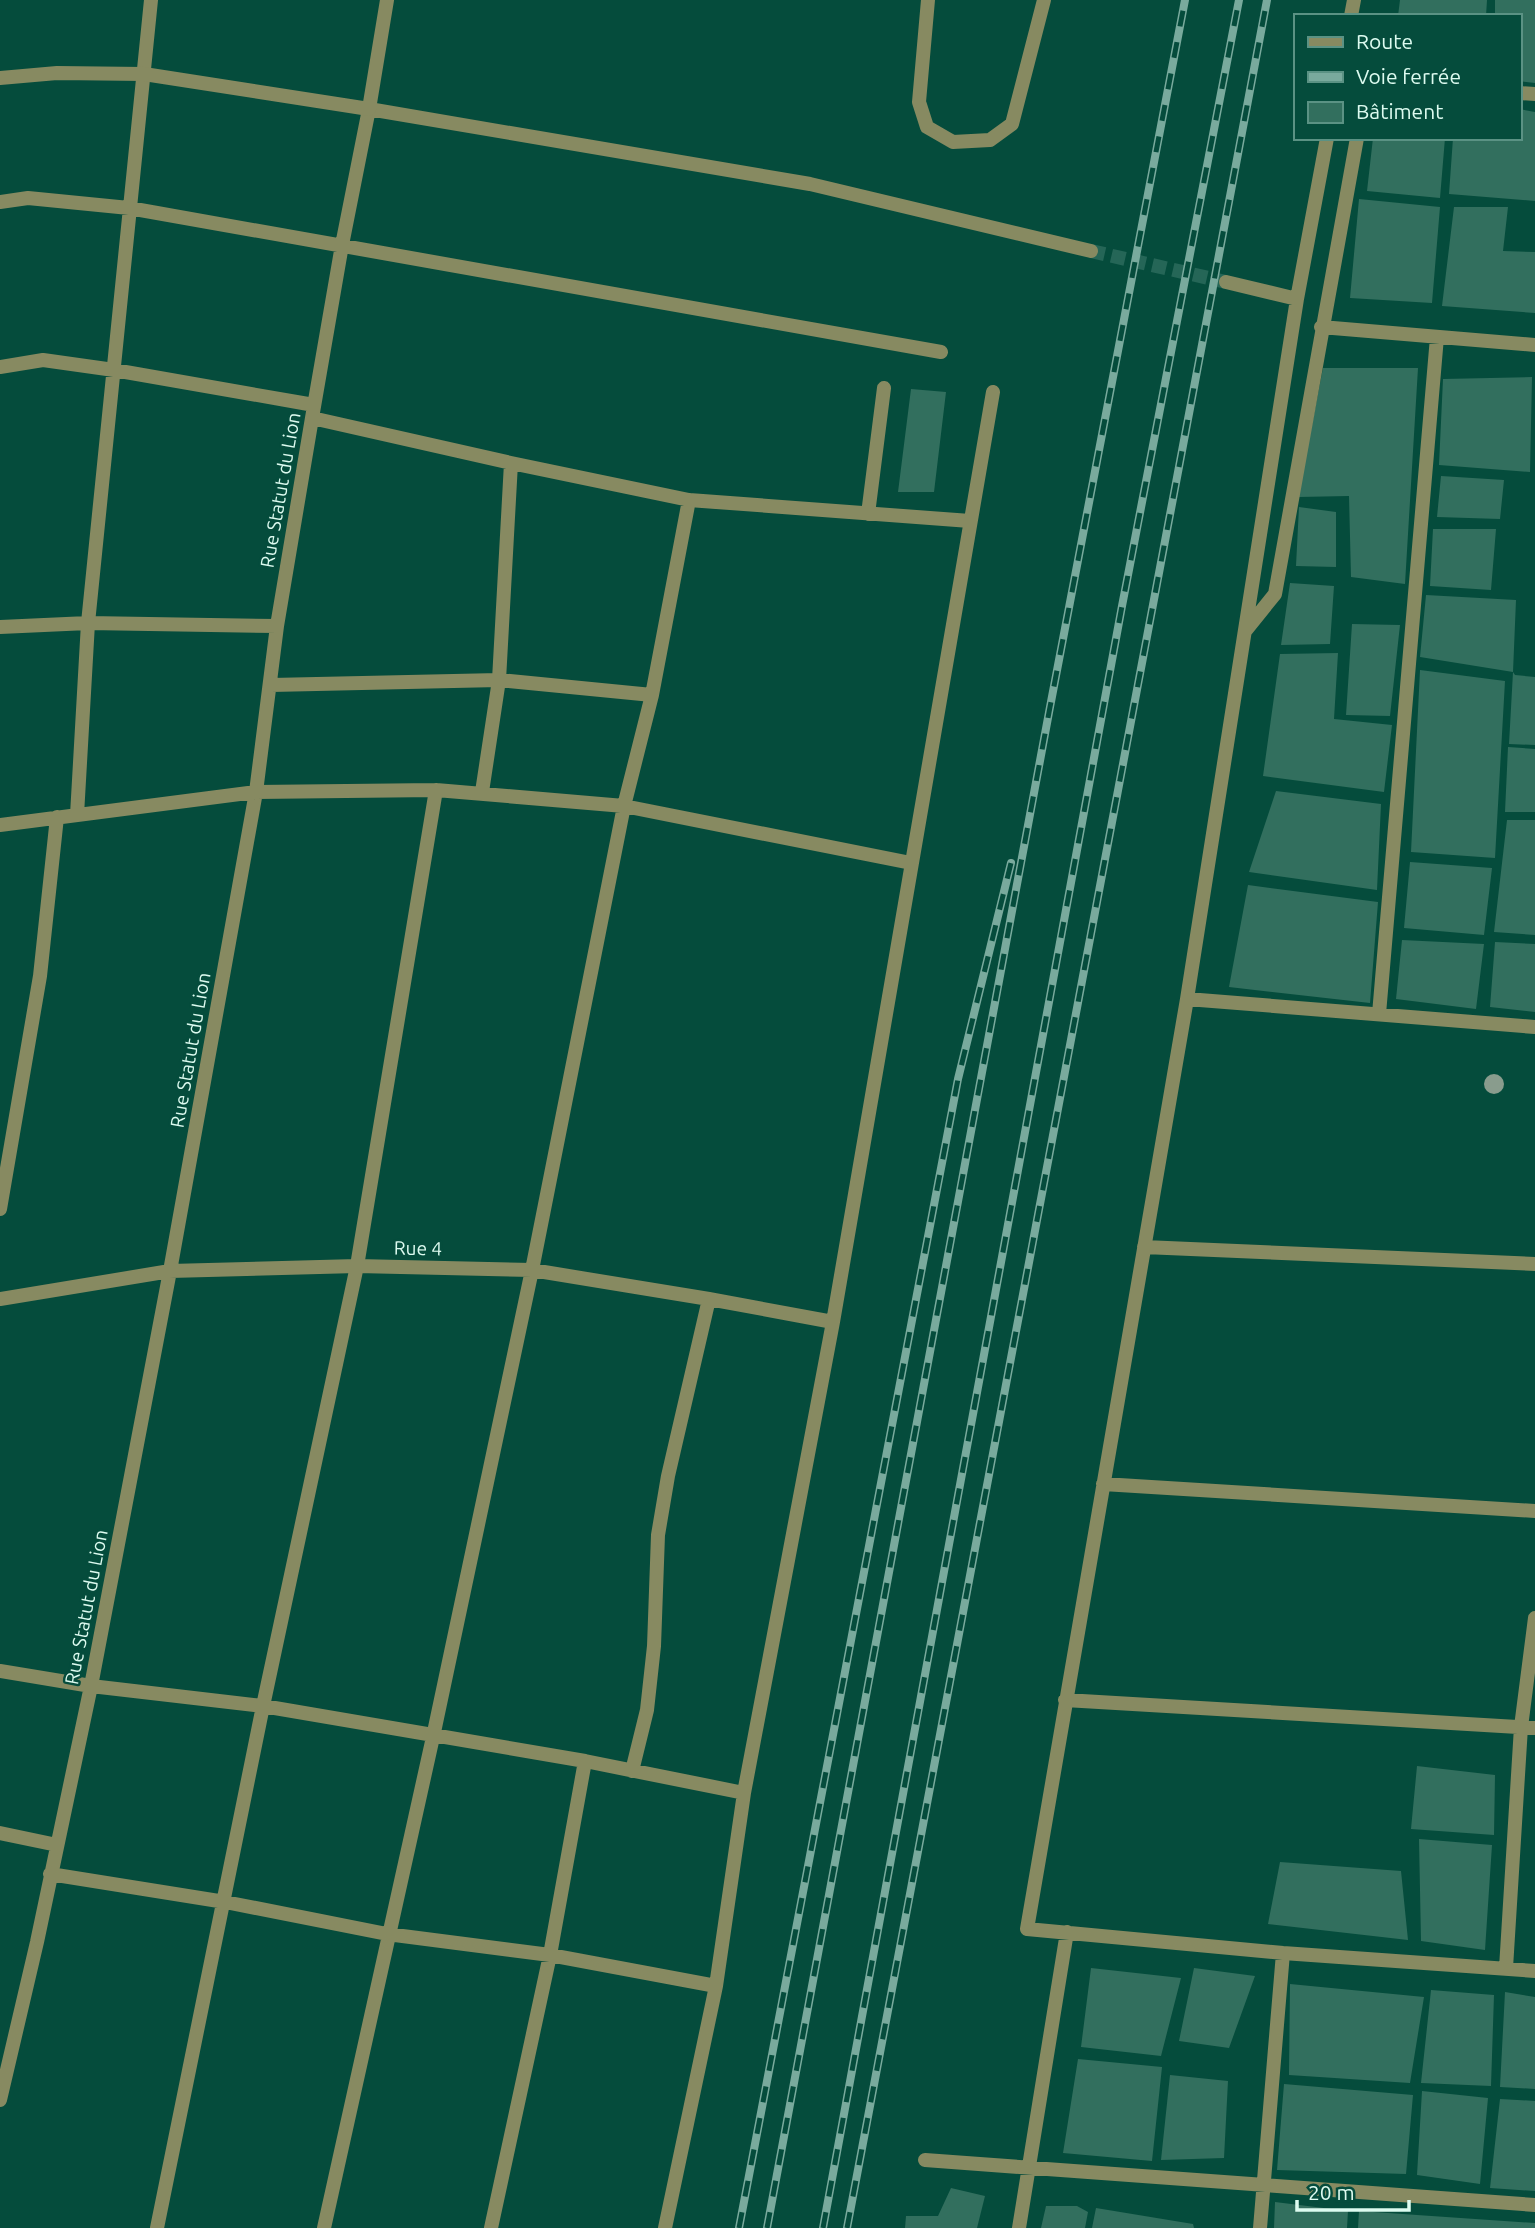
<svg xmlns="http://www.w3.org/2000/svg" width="1535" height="2228" font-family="Ubuntu,sans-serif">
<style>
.building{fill:#326f5e}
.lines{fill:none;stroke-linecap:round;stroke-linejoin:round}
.minor-tunnel{stroke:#256657;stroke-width:14;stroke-dasharray:14 7;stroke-linecap:butt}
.minor{stroke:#878a61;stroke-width:14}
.tertiary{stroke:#878a61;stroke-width:14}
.rail-casing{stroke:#79aa9d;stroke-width:8}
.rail{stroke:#054c3c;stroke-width:5;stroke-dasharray:16;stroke-linecap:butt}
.tree{fill:#899c8d}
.labels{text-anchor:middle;stroke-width:5;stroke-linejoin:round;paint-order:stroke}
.street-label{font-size:19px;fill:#ddfbf0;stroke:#054c3c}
</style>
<rect width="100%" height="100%" fill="#054c3c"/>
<!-- building -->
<path class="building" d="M1400,0H1487L1486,16H1398Z
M1495,0H1535V83L1519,81V16H1495Z
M1519,109L1535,112V201L1449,194L1453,138H1519Z
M1373,138H1445L1440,198L1367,191Z
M1359,199L1440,207L1432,303L1350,298Z
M1454,207H1508L1503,251L1535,252V313L1442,306Z
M1323,368H1418L1405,584L1351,577L1349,496L1298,497Z
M1532,377L1530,472L1439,465L1443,379Z
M911,389L946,392L934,492H898Z
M1441,476L1504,480L1500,519L1437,517Z
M1299,507L1336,512V567L1296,566Z
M1433,529H1496L1491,590L1430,586Z
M1290,583L1334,586L1330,644L1281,645Z
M1426,595L1516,600L1513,672L1515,675L1535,677V745L1509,744L1513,672L1420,657Z
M1352,624L1400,625L1390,716L1346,715Z
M1338,653L1334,719L1392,725L1384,792L1263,776L1280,654Z
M1420,670L1505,681L1495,858L1411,852Z
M1508,747L1535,749V812H1505Z
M1276,791L1381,804L1377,890L1249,872Z
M1507,820H1535V935L1494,932Z
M1410,862L1492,868L1484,935L1404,928Z
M1248,885L1378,902L1370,1003L1229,987Z
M1402,940L1484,944L1476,1009L1396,999Z
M1495,942L1535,944V1012L1490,1007Z
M1417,1766L1495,1775L1494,1835L1411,1829Z
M1419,1839L1492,1845L1485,1950L1421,1941Z
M1280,1862L1401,1871L1408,1940L1268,1924Z
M1091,1968L1181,1978L1161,2056L1081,2047Z
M1194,1968L1255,1976L1229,2048L1179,2041Z
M1290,1984L1424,1997L1410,2083L1289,2075Z
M1431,1990L1494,1995L1491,2086L1421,2083Z
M1505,1992L1535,1997V2089L1500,2087Z
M1078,2059L1162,2067L1152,2161L1063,2153Z
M1170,2075L1228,2081L1224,2158L1161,2160Z
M1284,2084L1413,2095L1406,2174L1277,2170Z
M1422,2091L1488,2098L1480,2184L1417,2175Z
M1500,2099L1535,2101V2191L1490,2188Z
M951,2188L985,2196L977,2228H905L906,2216H938Z
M1275,2202L1348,2211L1347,2228H1274Z
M1046,2206H1077L1088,2212L1085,2228H1041Z
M1096,2208L1193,2224L1194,2228H1092Z
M1359,2211L1535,2223V2228H1358Z"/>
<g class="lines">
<!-- minor-tunnel -->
<path class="minor-tunnel" d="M1091,251L1226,282"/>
<!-- minor -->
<path class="minor" d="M928,0L919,102L927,127L953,142L990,140L1012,124L1044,0
M1351,16L1354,0
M1519,93L1535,94
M1327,138L1297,299L1187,999L1027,1929L1283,1953L1535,1971
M0,202L28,198L129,208L941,352
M1226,282L1297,299
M1321,327L1535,345
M0,367L43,360L114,370L314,405
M312,418L511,463L689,500L970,521
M868,514L884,388
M0,627L88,623L277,626
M1246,630L1275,594L1357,138
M271,685L499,680L652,695
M482,792L499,680L511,463
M77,815L88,623L151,0
M0,825L256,792L436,790L624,806L911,863
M1187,999L1535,1027
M1379,1014L1437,337
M0,1209L40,976L57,817
M1144,1247L1535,1264
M0,1299L170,1271L357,1266L532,1270L709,1299L833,1322
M1103,1484L1535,1511
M0,1671L91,1686L263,1706L585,1761L744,1793
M1065,1700L1535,1728
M632,1771L647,1710L654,1646L658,1535L668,1476L709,1299
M0,1833L57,1845
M50,1874L225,1902L387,1934L550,1955L716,1986
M1506,1968L1521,1727L1535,1618
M0,2100L37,1942L91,1686L170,1271L256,792L277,626L312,418L342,245L369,109L810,184L1091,251
M925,2160L1535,2205
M157,2228L263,1706L357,1266L436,790
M324,2228L433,1737L532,1270L624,806L652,695L689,500
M491,2228L550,1955L585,1761
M665,2228L716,1986L744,1793L833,1322L993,392
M1019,2228L1067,1932
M1260,2228L1283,1953"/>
<!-- tertiary -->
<path class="tertiary" d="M0,78L57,73L144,74L369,109L387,0"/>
<!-- rail casing -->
<g class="rail-casing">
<path id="rail" d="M739,2228L958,1079L1011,863
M767,2228L1050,707L1185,0
M823,2228L1122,606L1239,0
M847,2228L1267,0"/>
</g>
<!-- rail -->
<use href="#rail" class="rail"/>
</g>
<!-- trees -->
<circle class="tree" cx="1494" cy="1084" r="10"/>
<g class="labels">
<!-- street labels -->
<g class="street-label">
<text transform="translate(280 490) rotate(-80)" y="7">Rue Statut du Lion</text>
<text transform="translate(190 1050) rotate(-80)" y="7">Rue Statut du Lion</text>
<text transform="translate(418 1248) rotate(1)" y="7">Rue 4</text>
<text transform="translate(86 1607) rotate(-79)" y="7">Rue Statut du Lion</text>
</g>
</g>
<!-- legend -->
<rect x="1294" y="14" width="228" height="126" fill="#054c3c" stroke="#5b9284" stroke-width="2"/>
<rect x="1308" y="37" width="35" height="10" fill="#878a61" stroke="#5b9284" stroke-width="2"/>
<text x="1356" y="49" font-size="21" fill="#ddfbf0">Route</text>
<rect x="1308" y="72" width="35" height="10" fill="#79aa9d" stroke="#5b9284" stroke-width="2"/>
<text x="1356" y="84" font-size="21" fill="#ddfbf0">Voie ferrée</text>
<rect x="1308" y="102" width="35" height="21" fill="#326f5e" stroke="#5b9284" stroke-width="2"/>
<text x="1356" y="119" font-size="21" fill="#ddfbf0">Bâtiment</text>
<!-- scale -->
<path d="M1297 2200v10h112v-10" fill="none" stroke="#ddfbf0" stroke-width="3.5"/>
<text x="1308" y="2200" font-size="21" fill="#ddfbf0" stroke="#054c3c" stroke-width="5" paint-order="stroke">20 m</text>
</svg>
